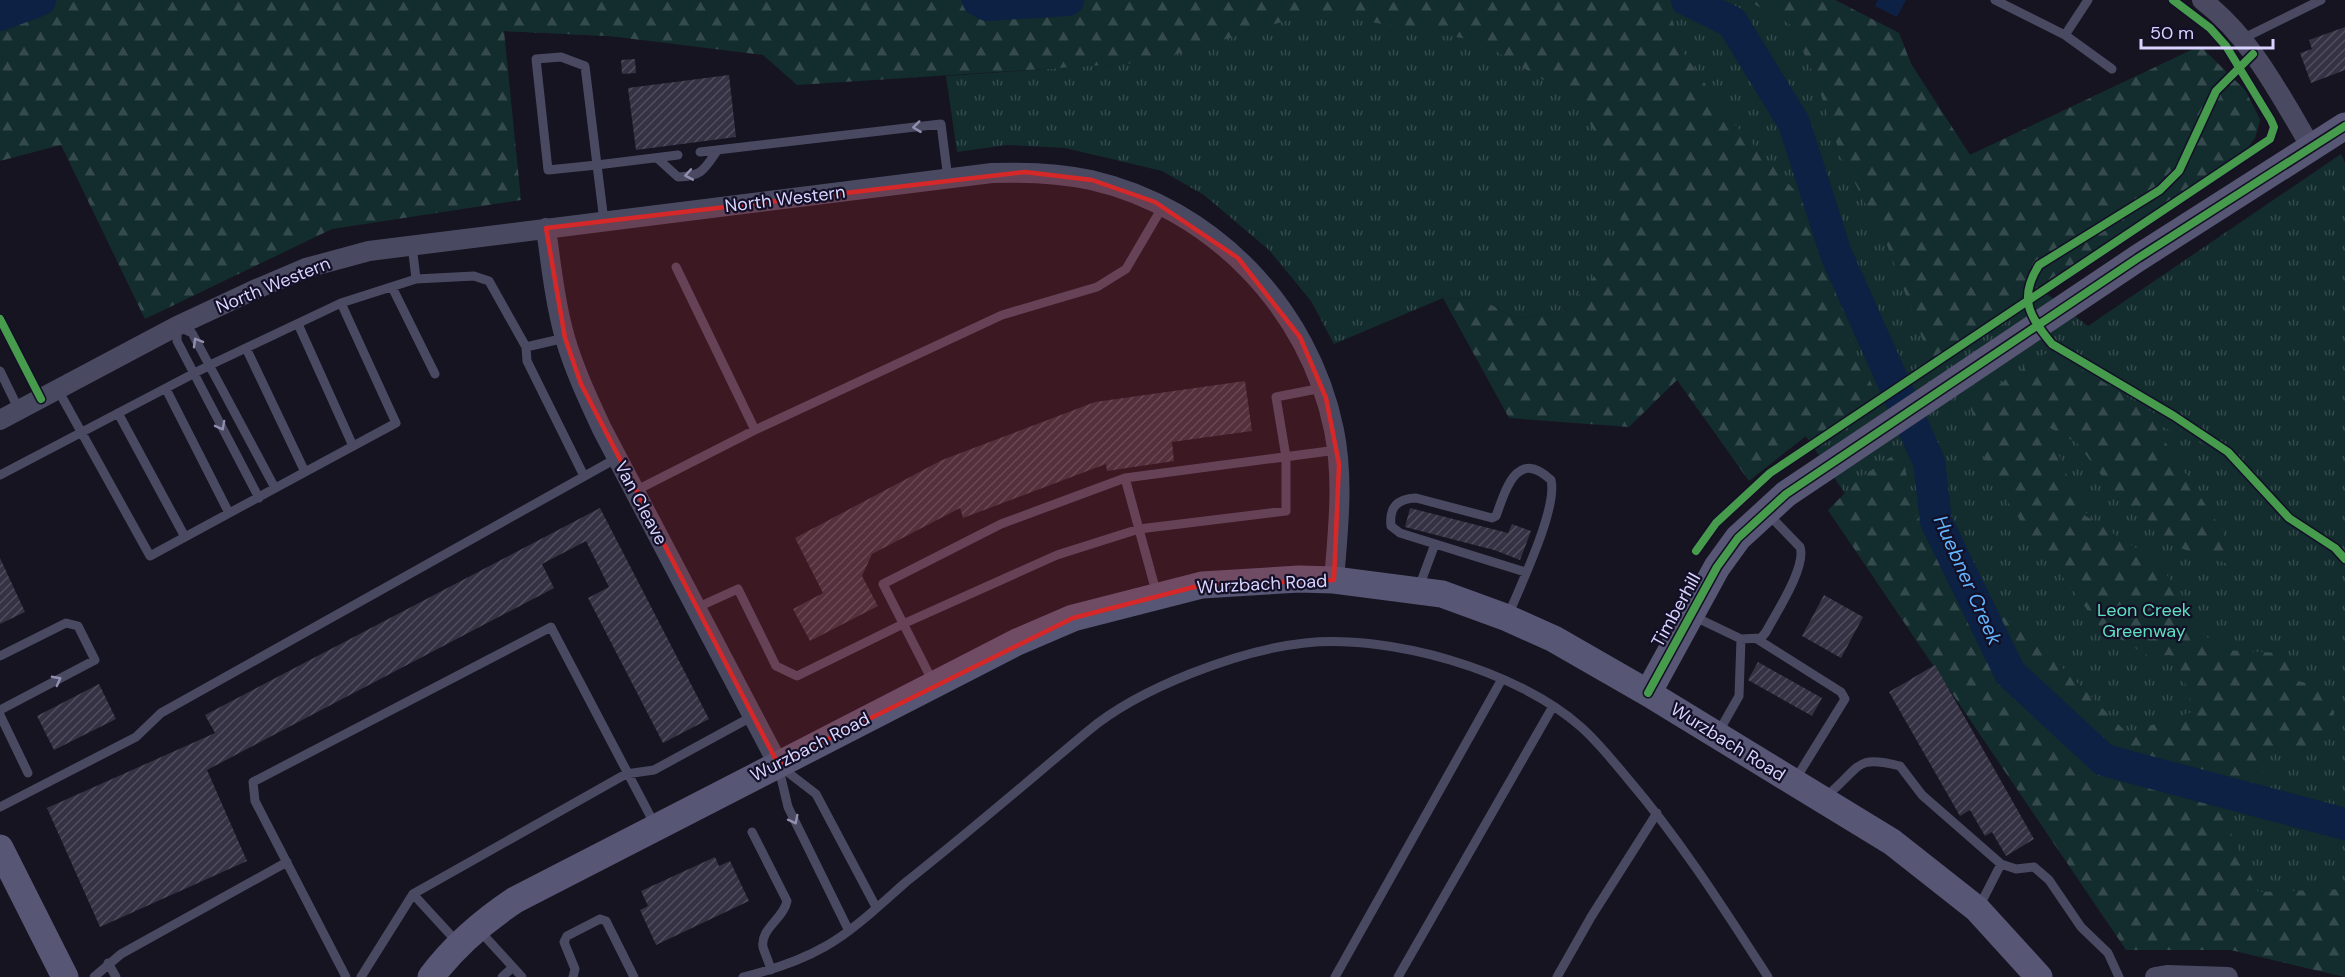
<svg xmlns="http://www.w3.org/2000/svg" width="2345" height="977" font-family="'DM Sans',sans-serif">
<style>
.grass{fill:url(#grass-tufts)}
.forest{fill:url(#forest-firs)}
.water{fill:#0d2144}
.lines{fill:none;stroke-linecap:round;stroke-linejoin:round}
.river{stroke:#0d2144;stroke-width:32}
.building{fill:url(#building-hatch)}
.lane{stroke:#4a4962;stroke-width:9}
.street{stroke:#4a4962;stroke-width:20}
.secondary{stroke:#575674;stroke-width:27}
.cycleway-casing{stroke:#130f26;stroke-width:11}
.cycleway{stroke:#469c4c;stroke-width:8}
.oneway{stroke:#928eb0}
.marked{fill:#d62828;fill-opacity:0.2;stroke:#d62828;stroke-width:4.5;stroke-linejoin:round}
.labels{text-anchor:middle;stroke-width:4.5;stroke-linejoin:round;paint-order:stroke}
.street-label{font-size:18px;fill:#d9d4ff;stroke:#130f26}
.park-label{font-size:18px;fill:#5fe0c0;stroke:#130f26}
.water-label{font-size:20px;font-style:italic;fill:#62b6ff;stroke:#130f26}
</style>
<defs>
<pattern id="grass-tufts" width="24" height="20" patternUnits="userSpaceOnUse" patternTransform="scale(1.5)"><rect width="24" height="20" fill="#132c2d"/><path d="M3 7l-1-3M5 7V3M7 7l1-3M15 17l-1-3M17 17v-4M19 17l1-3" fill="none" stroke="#354a4c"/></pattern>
<pattern id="forest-firs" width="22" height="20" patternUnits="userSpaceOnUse" patternTransform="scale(1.5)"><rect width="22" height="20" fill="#132c2d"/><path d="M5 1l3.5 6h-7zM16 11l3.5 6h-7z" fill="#354a4c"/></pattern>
<pattern id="building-hatch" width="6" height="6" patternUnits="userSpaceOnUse" patternTransform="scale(1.5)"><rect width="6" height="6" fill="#343243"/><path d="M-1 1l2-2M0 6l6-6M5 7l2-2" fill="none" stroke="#514f5f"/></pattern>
</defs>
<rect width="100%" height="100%" fill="#161421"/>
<!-- grass -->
<path class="grass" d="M519,0H1835L1899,33L1911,64L1970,155L2200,46L2245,90L2260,120L2255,138L2039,288L2088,326L2341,154L2345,163V977L2231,950L2119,939L1828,510L1848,498L1722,313L1591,281L1565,310L1518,319L1480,299L1443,298L1334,344L1311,301L1269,250L1204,195L1162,171L1065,148L1007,145L957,152L946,76L1143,62L504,31Z"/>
<!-- forest -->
<path class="forest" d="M0,0H1690L1670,13L1683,52L1729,118L1807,204L1853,346L1878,397L1829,429L1806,436L1749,481L1677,380L1629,427L1509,418L1443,298L1480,299L1518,319L1565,310L1591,281L1622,233L1615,171L1578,101L1479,41L1314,12L1151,62L797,85L763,55L609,36L504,31L521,200L332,229L145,319L61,145L0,161Z
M1747,0H1835L1899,33L1911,64L1970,155L2200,46L2245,90L2260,120L2255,138L2245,152L1931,362L1887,245L1840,154L1817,82L1791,25Z
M2051,350L2059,358L2089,373L2205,445L2153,423L2223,532L2229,564L2171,545L2125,506L2076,442L2048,427L2068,478L2093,513H2081L2155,560L2181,593L2194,627L2224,650L2281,653L2301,669L2298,681L2332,689L2333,717L2315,748L2261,752L2263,780L2215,798L2258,892L2345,889V977L2231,950H2126L1828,510L1861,477L1901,450L1916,516L1959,591L1992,608L2037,642L2127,733L2192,712L2187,687L2170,655L2150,657L2100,627L2012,509L1980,450L1970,404Z"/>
<!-- water -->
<path class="water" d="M1878,0H1906L1897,17L1875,6Z"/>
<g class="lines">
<!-- river -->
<path class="river" d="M978,0L987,5L1068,0
M1687,0L1732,22L1794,123L1836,254L1929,462L1936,521L2010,673L2104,760L2345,824
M0,15L40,0"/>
</g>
<!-- building -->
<path class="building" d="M2345,27V70L2311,83L2300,53L2312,49L2309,40Z
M635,59L636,73L622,74L621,60Z
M729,75L736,137L636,150L628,88Z
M1245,381L1252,431L1172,442L1174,461L1107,471L1106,464L963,518L960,508L872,554L862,576L878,606L810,641L793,609L823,593L795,538L942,460L1095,402Z
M600,508L709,719L663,743L588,598L609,587L586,541L542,564L554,588L207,770L247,861L100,927L47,808L215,733L205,715Z
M1410,508L1508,533L1512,524L1531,531L1520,560L1494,550L1405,527Z
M0,558L25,612L0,624Z
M1824,595L1863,617L1841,658L1802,636Z
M1758,662L1822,698L1812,716L1748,680Z
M1935,665L2034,839L2006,856L1992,832L1985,836L1970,810L1960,816L1889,692Z
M99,684L116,719L54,750L37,716Z
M715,857L719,866L730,861L749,901L656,945L640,910L648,906L641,891Z"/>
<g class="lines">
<!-- lane -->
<path class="lane" d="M1995,0L2065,35
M2088,0L2065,35L2112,69
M2242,39L2321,0
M700,152L941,124L948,179
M657,158L678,177C702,176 704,170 717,151
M604,221L597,165L548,170L536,59L561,57L585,66L597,165L678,155
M412,245L416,279
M676,267L755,430
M392,287L435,374
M298,324L353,446
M526,347L527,361L584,476
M0,371L19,410
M166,389L229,513
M58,390L150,556L305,472L246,348
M118,413L185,537
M305,472L396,423L341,303
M0,475L210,365L341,303L416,279L474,276L489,281L526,347L565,338
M1125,478L1157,595
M635,491L755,430L1002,315L1097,287L1126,269L1163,206
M259,498L177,341V326L192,333L275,488
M1419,587L1435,544
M696,608L738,589L776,666L797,676L903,624L1057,555L1139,529L1286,511V457L1276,397L1322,388
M1508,616C1520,586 1558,508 1551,480C1517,448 1506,489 1496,516L1492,518L1416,498C1397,499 1389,507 1391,526L1400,533L1525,572
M1693,616L1741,639L1761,638L1766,632C1776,613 1807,566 1800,547L1767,513
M1757,639L1841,692L1845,699L1795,780
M0,656L66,623L78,626L95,660L0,710
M933,682L883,584L1001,524L1125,478L1337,450
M0,715L28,773
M1718,733L1739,696L1741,639
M781,767L816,794L876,907
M779,769L788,807L848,929
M1830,793C1862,765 1856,755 1900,766L1922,795L2001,864L1979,907
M0,807L136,737L161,713L617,458
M752,832L787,901C784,918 760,929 763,947C765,954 769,962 771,970
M2001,864L2016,869L2034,867L2049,880L2081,927L2108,953L2119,977
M413,894L458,943
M479,930L522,977
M108,963L116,977
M94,977L121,954L287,862
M346,977L255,801L253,782L551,627L655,825
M361,977L413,894L626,774L654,770L753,716
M502,977L513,967
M573,977L575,969L564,942L567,936L600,919L606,921L634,977
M743,977C772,970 800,961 826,946C852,932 883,902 906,882C968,833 1027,782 1088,731C1139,688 1239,650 1305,643C1390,634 1517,670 1581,727C1598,742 1613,761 1628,779C1681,841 1724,909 1768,977
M1335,977L1502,679
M1398,977L1552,708
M1557,977L1591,917L1657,813"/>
<!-- street -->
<path class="street" d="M2202,0C2251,37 2280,95 2311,147
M546,228C551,265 555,302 565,338C574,369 588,399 602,429L778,764
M0,420L177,326L254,290L306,268L369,251L992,173C1025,172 1058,173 1091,180C1213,208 1309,308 1334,430C1344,480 1338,530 1334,580
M2155,977L2167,975L2228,977"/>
<!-- secondary -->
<path class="secondary" d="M1648,693L1717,567L1738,538L1786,494L2138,258L2345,126
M0,848L65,977
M431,977C455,945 482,922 515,900L1017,642L1073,618L1202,585L1299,579L1334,580L1442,594L1505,617L1554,639L1648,693L1892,842L1977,909L2039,977"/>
<!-- cycleway casing -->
<g class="cycleway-casing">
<path id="cycleway" d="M2253,54L2216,91L2179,171L2160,190L2039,265C2018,298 2029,316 2052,344L2174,416L2228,452L2289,518L2335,548L2345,559
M0,319L41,399
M1696,551L1716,523L1770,473L2270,139L2274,127L2271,120L2226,46L2210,28L2173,0
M1648,693L1717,567L1738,538L1786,494L2138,258L2345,126"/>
</g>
<!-- cycleway -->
<use href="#cycleway" class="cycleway"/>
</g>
<!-- one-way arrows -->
<defs><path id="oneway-chevron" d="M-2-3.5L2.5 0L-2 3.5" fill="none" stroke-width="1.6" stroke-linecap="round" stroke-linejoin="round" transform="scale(1.5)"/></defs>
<g class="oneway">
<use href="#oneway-chevron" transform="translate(917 127) rotate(173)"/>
<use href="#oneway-chevron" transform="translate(689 175) rotate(170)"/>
<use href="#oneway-chevron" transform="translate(197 342) rotate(-120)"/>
<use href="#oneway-chevron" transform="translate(221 426) rotate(62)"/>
<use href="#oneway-chevron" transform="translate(57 680) rotate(-28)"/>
<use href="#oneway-chevron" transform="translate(794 820) rotate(63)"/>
</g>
<!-- marked area -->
<path class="marked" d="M1025,172L1092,180L1155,202L1238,258L1300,337L1326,398L1339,464L1334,580L1202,585L1073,618L778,764L581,384L565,338L546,228Z"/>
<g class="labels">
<!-- street labels -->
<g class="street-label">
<text transform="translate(785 199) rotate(-7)" y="6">North Western</text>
<text transform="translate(273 285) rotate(-22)" y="6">North Western</text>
<text transform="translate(641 503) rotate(62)" y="6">Van Cleave</text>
<text transform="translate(1262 584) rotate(-3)" y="6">Wurzbach Road</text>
<text transform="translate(1676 610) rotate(-61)" y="6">Timberhill</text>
<text transform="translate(1728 742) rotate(32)" y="6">Wurzbach Road</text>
<text transform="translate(810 747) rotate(-27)" y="6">Wurzbach Road</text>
</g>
<!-- park labels -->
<g class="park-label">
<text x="2144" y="616">Leon Creek<tspan x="2144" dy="21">Greenway</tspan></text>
</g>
<!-- water labels -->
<g class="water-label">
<text transform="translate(1968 580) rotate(66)" y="7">Huebner Creek</text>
</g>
</g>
<!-- scale -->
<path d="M2141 39v9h132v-9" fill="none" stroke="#d9d4ff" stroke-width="3"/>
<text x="2150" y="39" font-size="18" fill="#d9d4ff" stroke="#130f26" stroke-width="4.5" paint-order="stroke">50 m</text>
</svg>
